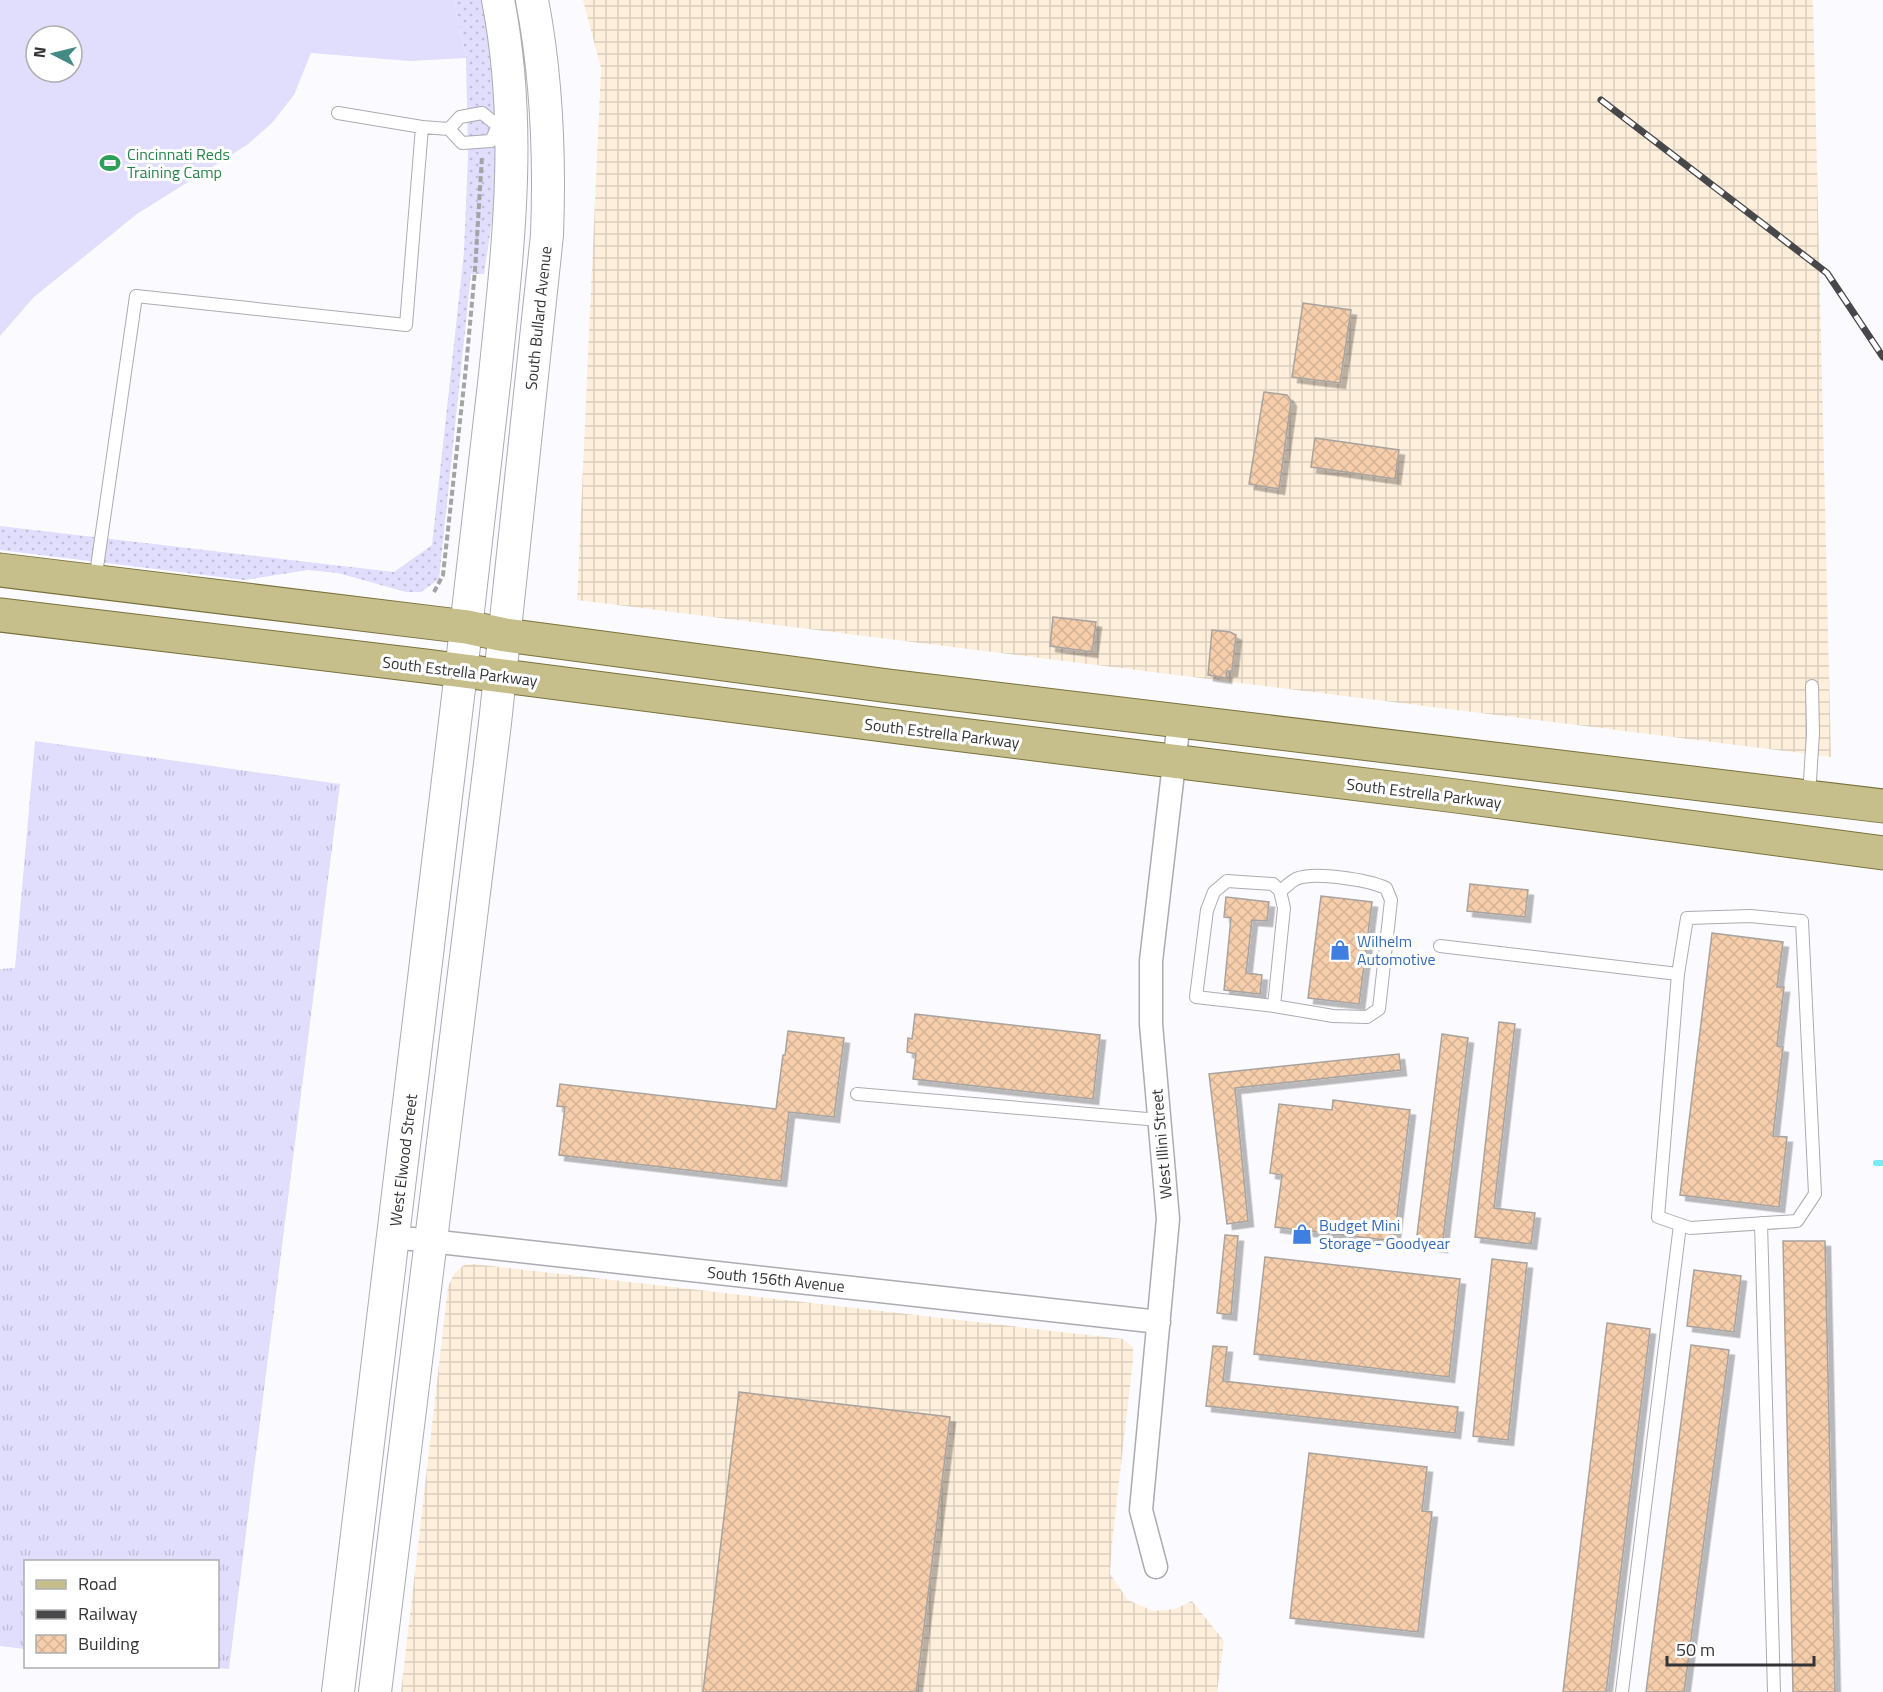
<svg xmlns="http://www.w3.org/2000/svg" width="1883" height="1692" font-family="'Titillium Web',sans-serif">
<style>
.industrial{fill:url(#industrial-grid)}
.grass{fill:url(#grass-tufts)}
.garden{fill:url(#garden-dots)}
.pitch{fill:#e0ddfd;fill-rule:evenodd}
.lines{fill:none;stroke-linecap:round;stroke-linejoin:round}
.stream{stroke:#77ebf6;stroke-width:6}
.building{fill:url(#building-cross-hatch);stroke:#a9a39f;stroke-width:1.5;filter:url(#shadow)}
.service-casing{stroke:#ababb1;stroke-width:14}
.minor-casing{stroke:#ababb1;stroke-width:25}
.secondary-casing{stroke:#ababb1;stroke-width:34}
.primary-casing{stroke:#7a713b;stroke-width:35}
.path{stroke:#a4a4a7;stroke-width:4;stroke-dasharray:6 3;stroke-linecap:butt}
.service{stroke:#fff;stroke-width:12}
.minor{stroke:#fff;stroke-width:22}
.secondary{stroke:#fff;stroke-width:32}
.primary{stroke:#c6be8b;stroke-width:33}
.rail-casing{stroke:#48484b;stroke-width:7}
.rail{stroke:#fff;stroke-width:4.5;stroke-dasharray:14;stroke-linecap:butt}
.labels{text-anchor:middle;stroke-width:6;stroke-linejoin:round;paint-order:stroke}
.leisure-label{font-size:16px;fill:#27864d;stroke:#fff;text-anchor:start}
.street-label{font-size:16px;fill:#343436;stroke:#fff}
.shop-label{font-size:16px;fill:#366cbe;stroke:#fff;text-anchor:start}
</style>
<defs>
<pattern id="industrial-grid" width="8" height="8" patternUnits="userSpaceOnUse" patternTransform="scale(1.5)"><rect width="8" height="8" fill="#feefdc"/><path d="M0 4h8M4 0v8" fill="none" stroke="#dacebd"/></pattern>
<pattern id="grass-tufts" width="24" height="20" patternUnits="userSpaceOnUse" patternTransform="scale(1.5)"><rect width="24" height="20" fill="#e0ddfd"/><path d="M3 7l-1-3M5 7V3M7 7l1-3M15 17l-1-3M17 17v-4M19 17l1-3" fill="none" stroke="#c1bed9"/></pattern>
<pattern id="garden-dots" width="8" height="8" patternUnits="userSpaceOnUse" patternTransform="scale(1.5)"><rect width="8" height="8" fill="#e0ddfd"/><path d="M2 2h.1M6 6h.1" fill="none" stroke="#c1bed9" stroke-width="1.8" stroke-linecap="round"/></pattern>
<pattern id="building-cross-hatch" width="8" height="8" patternUnits="userSpaceOnUse" patternTransform="scale(1.5)"><rect width="8" height="8" fill="#f6ceac"/><path d="M0 0l8 8M0 8l8-8" fill="none" stroke="#d4b295"/></pattern>
<filter id="shadow"><feDropShadow dx="5.5" dy="5.5" stdDeviation="0" flood-color="#0004"/></filter>
</defs>
<rect width="100%" height="100%" fill="#fbfbff"/>
<!-- industrial -->
<path class="industrial" d="M583,0H1813L1831,757L577,600L601,68Z
M474,1264L1123,1339L1133,1347V1360L1112,1544L1110,1574L1128,1600L1153,1611L1175,1609L1192,1601L1224,1641L1217,1692H401L448,1287L454,1274L464,1265Z"/>
<!-- grass -->
<path class="grass" d="M35,741L340,784L229,1669L204,1667L218,1666V1562H26L25,1649L0,1646V969L15,968Z"/>
<!-- garden -->
<path class="garden" d="M454,0H481L486,21L495,103L497,188L484,274H471L439,579L421,592H406L338,573L308,570L245,580L0,550V526L394,572L432,545L464,252L468,154L466,58Z"/>
<!-- pitch -->
<path class="pitch" d="M0,0H454L466,58L410,61L311,53L294,95L272,123L247,145L137,214L34,297L0,336ZM36,36H72V72H36Z"/>
<g class="lines">
<!-- stream -->
<path class="stream" d="M1876,1163H1883"/>
</g>
<!-- building -->
<path class="building" d="M1303,303L1351,310L1340,383L1292,377Z
M1264,392L1287,395L1291,401L1279,489L1249,484Z
M1315,438L1399,450L1395,479L1311,467Z
M1053,617L1096,622L1092,652L1050,646Z
M1212,630L1230,632L1236,635L1232,671H1227L1226,678L1208,675Z
M1470,884L1528,890L1525,917L1467,911Z
M1321,896L1372,902L1359,1004L1308,998Z
M1226,897L1269,902L1267,921L1252,920L1246,973L1262,975L1260,994L1224,990L1231,918L1224,917Z
M1712,933L1783,942L1777,987H1784L1777,1046L1783,1047L1773,1136L1787,1137L1779,1207L1680,1195Z
M915,1014L1100,1035L1093,1099L913,1079L916,1054L907,1052L908,1038L912,1039Z
M1499,1022L1515,1024L1494,1208L1535,1213L1531,1244L1475,1237Z
M788,1031L844,1038L834,1117L789,1112L781,1181L559,1155L565,1107L557,1106L560,1084L776,1109L783,1055H785Z
M1442,1034L1468,1038L1442,1247L1416,1243Z
M1399,1054L1401,1070L1235,1088L1248,1221L1227,1224L1209,1074Z
M1333,1100L1410,1110L1394,1241L1275,1227L1282,1175L1270,1173L1279,1104L1332,1110Z
M1225,1235L1238,1236L1231,1315L1217,1313Z
M1783,1241H1825L1835,1692H1793Z
M1265,1257L1460,1279L1449,1377L1254,1354Z
M1492,1259L1527,1263L1508,1440L1473,1436Z
M1694,1270L1741,1276L1734,1332L1687,1326Z
M1607,1323L1650,1329L1631,1488L1606,1692H1563Z
M1691,1345L1729,1350L1684,1692H1646Z
M1213,1346L1227,1347L1223,1381L1458,1407L1455,1433L1206,1406Z
M739,1392L950,1417L916,1692H703Z
M1309,1453L1427,1467L1422,1511L1432,1512L1418,1632L1290,1618Z"/>
<g class="lines">
<!-- service casing -->
<g class="service-casing">
<path id="service" d="M422,127L449,129L462,143L491,141L498,126
M449,129L460,117L482,113L498,126H504
M95,581L136,296L406,325L422,127L338,113
M1809,796L1813,733L1812,686
M1750,916L1802,921L1815,1194L1797,1221L1690,1228L1658,1217L1678,974L1687,918Z
M1440,946L1678,974
M1274,1006L1284,908L1280,891L1273,884L1227,881L1214,892L1207,910L1196,997L1274,1006L1333,1016L1367,1017L1379,1009L1391,900L1386,888C1368,880 1314,871 1296,879C1290,882 1285,888 1280,891
M857,1094L1159,1120
M1761,1223L1774,1692
M1622,1692L1680,1225"/>
</g>
<!-- minor casing -->
<g class="minor-casing">
<path id="minor" d="M394,1237L1159,1322
M1156,1567L1141,1510L1168,1219L1151,1024V961L1179,721"/>
</g>
<!-- secondary casing -->
<g class="secondary-casing">
<path id="secondary" d="M338,1692C380,1352 419,1012 461,672C473,573 484,474 495,375C508,247 523,127 498,0
M375,1692L495,723L547,235C550,156 547,78 532,0"/>
</g>
<!-- primary casing -->
<g class="primary-casing">
<path id="primary" d="M0,570L467,627L505,635L889,686L1883,806
M0,615L425,666L929,731L1456,796L1883,853"/>
</g>
<!-- path -->
<path class="path" d="M434,592L443,575L466,367L475,270L482,156"/>
<!-- service -->
<use href="#service" class="service"/>
<!-- minor -->
<use href="#minor" class="minor"/>
<!-- secondary -->
<use href="#secondary" class="secondary"/>
<!-- primary -->
<use href="#primary" class="primary"/>
<!-- rail casing -->
<g class="rail-casing">
<path id="rail" d="M1601,100L1827,273L1883,357"/>
</g>
<!-- rail -->
<use href="#rail" class="rail"/>
</g>
<!-- icons -->
<defs>
<g id="stadium-bare" transform="scale(1.62)"><path d="M0-5a6.5 5 0 1 0 0 10a6.5 5 0 1 0 0-10ZM-3.5-1.8h7v3.6h-7Z" fill="#2e9e5b" stroke="#fff" stroke-width="2.5" paint-order="stroke"/></g>
<g id="shop-bare" transform="scale(1.62)"><path d="M-5-2.5h2.3a2.7 3.5 0 0 1 5.4 0H5L5.5 6h-11ZM-1.5-2.5h3a1.5 2.3 0 0 0-3 0Z" fill="#3f7fe0" stroke="#fff" stroke-width="2.5" paint-order="stroke"/></g>
</defs>
<g fill-rule="evenodd">
<use href="#stadium-bare" x="110" y="163"/>
<use href="#shop-bare" x="1340" y="950"/>
<use href="#shop-bare" x="1302" y="1234"/>
</g>
<g class="labels">
<!-- leisure labels -->
<g class="leisure-label">
<text x="127" y="160">Cincinnati Reds<tspan x="127" dy="18">Training Camp</tspan></text>
</g>
<!-- street labels -->
<g class="street-label">
<text transform="translate(538 318) rotate(-84)" y="6">South Bullard Avenue</text>
<text transform="translate(460 671) rotate(7)" y="6">South Estrella Parkway</text>
<text transform="translate(942 733) rotate(7)" y="6">South Estrella Parkway</text>
<text transform="translate(1424 793) rotate(7)" y="6">South Estrella Parkway</text>
<text transform="translate(1161 1144) rotate(-95)" y="6">West Illini Street</text>
<text transform="translate(403 1160) rotate(-83)" y="6">West Elwood Street</text>
<text transform="translate(776 1279) rotate(6)" y="6">South 156th Avenue</text>
</g>
<!-- shop labels -->
<g class="shop-label">
<text x="1357" y="947">Wilhelm<tspan x="1357" dy="18">Automotive</tspan></text>
<text x="1319" y="1231">Budget Mini<tspan x="1319" dy="18">Storage - Goodyear</tspan></text>
</g>
</g>
<!-- legend -->
<rect x="24" y="1560" width="195" height="108" fill="#ffffff" stroke="#aeaeaf" stroke-width="1.5"/>
<rect x="36" y="1580" width="30" height="9" fill="#c6be8b" stroke="#aeaeaf" stroke-width="1.5"/>
<text x="78" y="1590" font-size="18" fill="#343436">Road</text>
<rect x="36" y="1610" width="30" height="9" fill="#48484b" stroke="#aeaeaf" stroke-width="1.5"/>
<text x="78" y="1620" font-size="18" fill="#343436">Railway</text>
<rect x="36" y="1635" width="30" height="18" fill="url(#building-cross-hatch)" stroke="#aeaeaf" stroke-width="1.5"/>
<text x="78" y="1650" font-size="18" fill="#343436">Building</text>
<!-- north arrow -->
<g transform="translate(54 54) rotate(277)"><circle r="28" fill="#ffffff" stroke="#aeaeaf" stroke-width="1.5"/>
<path d="M0-4.5L10 22L0 15L-10 22Z" fill="#438a84"/>
<text y="-9" font-size="16" font-weight="bold" text-anchor="middle" fill="#343436">N</text>
</g>
<!-- scale -->
<path d="M1667 1656v9h147v-9" fill="none" stroke="#343436" stroke-width="3"/>
<text x="1676" y="1656" font-size="18" fill="#343436" stroke="#ffffff" stroke-width="4.5" paint-order="stroke">50 m</text>
</svg>
